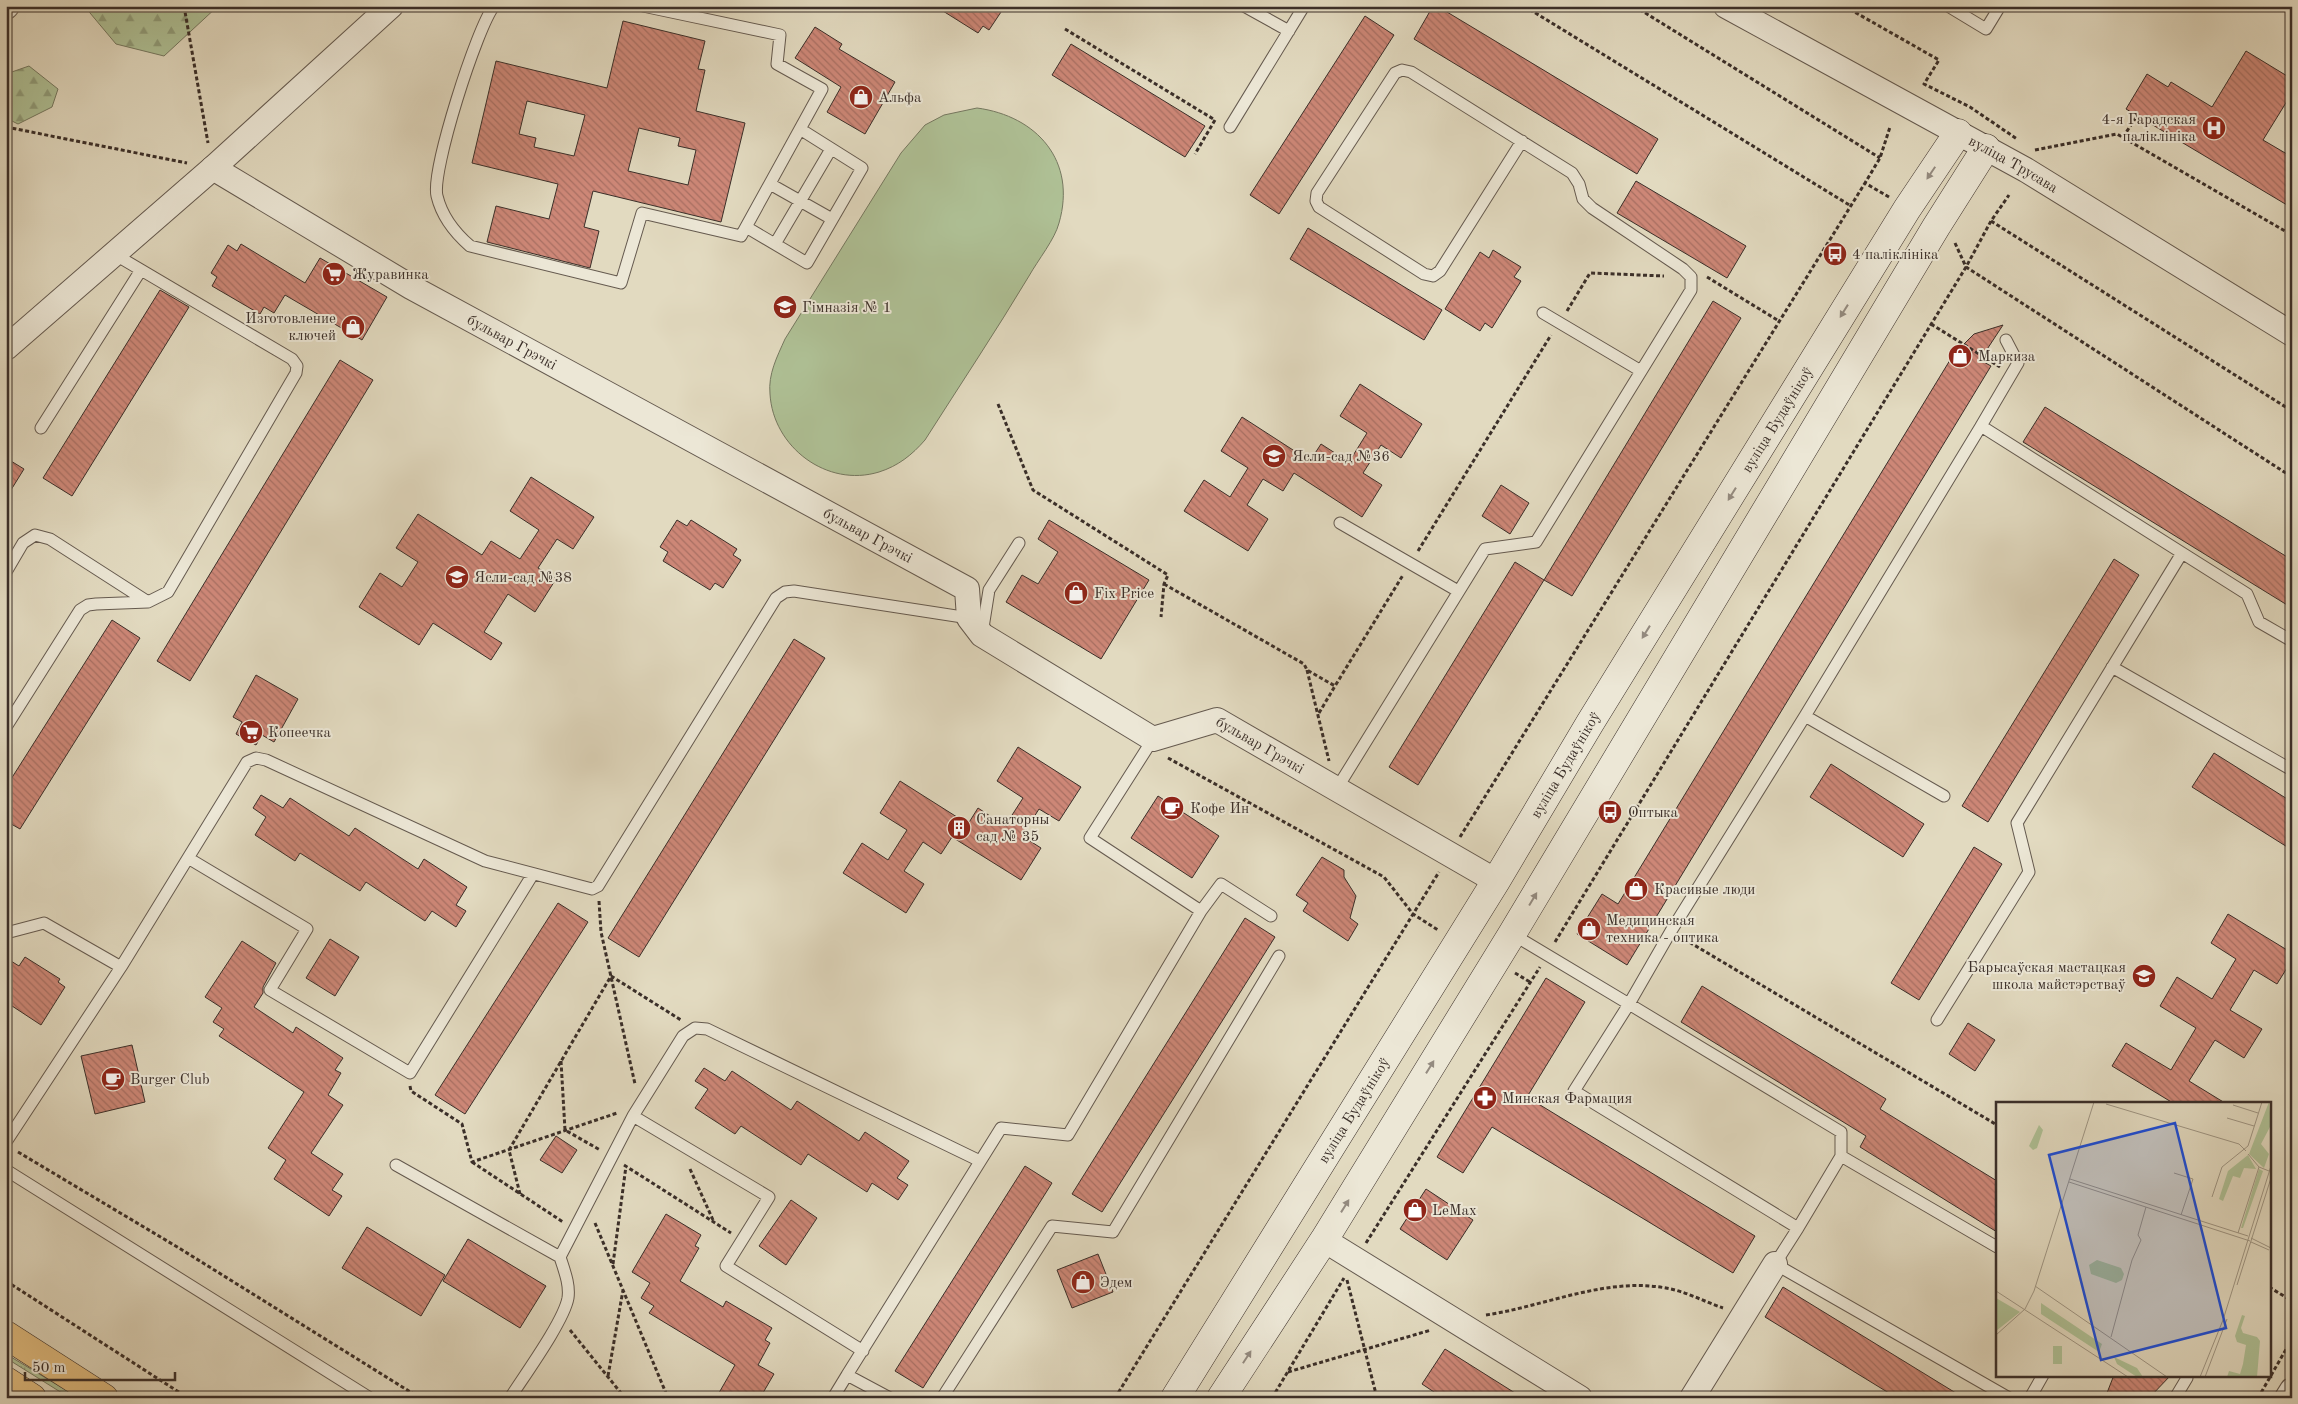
<svg xmlns="http://www.w3.org/2000/svg" width="2298" height="1404" font-family="'Old Standard TT',serif">
<style>
.grass{fill:url(#grass-tufts);stroke:#757860}
.forest{fill:url(#forest-firs);stroke:#757860}
.pitch{fill:#afc196;stroke:#757860}
.building{fill:url(#building-back-hatch);stroke:#3b2f29;fill-rule:evenodd}
.lines{fill:none;stroke-linecap:round;stroke-linejoin:round}
.lane-casing{stroke:#655a4f;stroke-width:13}
.street-casing{stroke:#655a4f;stroke-width:26}
.secondary-casing{stroke:#3b2f29;stroke-width:29}
.primary-casing{stroke:#3b2f29;stroke-width:29}
.path{stroke:#3b2f29;stroke-width:3;stroke-dasharray:4 2.5;stroke-linecap:butt}
.lane{stroke:#ece7d6;stroke-width:11}
.street{stroke:#ece7d6;stroke-width:24}
.secondary{stroke:#ece7d6;stroke-width:28}
.primary{stroke:#e1bd80;stroke-width:28}
.oneway{fill:#948b80}
.labels{text-anchor:middle;stroke-width:4;stroke-linejoin:round;paint-order:stroke}
.poi-label{font-size:15px;fill:#3b2f29;stroke:#ece7d6;text-anchor:start}
.street-label{font-size:15px;fill:#3b2f29;stroke:#ece7d6}
.inset-road{fill:none;stroke:#9f9684;stroke-width:1}
.view{fill:#1d4ed8;fill-opacity:0.15;stroke:#1d4ed8;stroke-width:2.5}
.inset-edge{fill:none;stroke:#3b2f29;stroke-width:2.5}
</style>
<defs>
<pattern id="grass-tufts" width="24" height="20" patternUnits="userSpaceOnUse" patternTransform="scale(1.25)"><rect width="24" height="20" fill="#afc196"/><path d="M3 7l-1-3M5 7V3M7 7l1-3M15 17l-1-3M17 17v-4M19 17l1-3" fill="none" stroke="#909d7a"/></pattern>
<pattern id="forest-firs" width="22" height="20" patternUnits="userSpaceOnUse" patternTransform="scale(1.25)"><rect width="22" height="20" fill="#afc196"/><path d="M5 1l3.5 6h-7zM16 11l3.5 6h-7z" fill="#909d7a"/></pattern>
<pattern id="building-back-hatch" width="6" height="6" patternUnits="userSpaceOnUse" patternTransform="scale(1.25)"><rect width="6" height="6" fill="#cd8777"/><path d="M-1 5l2 2M0 0l6 6M5-1l2 2" fill="none" stroke="#a86f62"/></pattern>
</defs>
<rect width="100%" height="100%" fill="#e2dac0"/>
<filter id="stains"><feTurbulence type="fractalNoise" baseFrequency=".004" numOctaves="4"/><feColorMatrix values="0 0 0 0 .2 0 0 0 0 .09 0 0 0 0 .02 0 0 0 .5 -.17"/></filter>
<radialGradient id="worn" r=".72"><stop offset=".6" stop-color="#630" stop-opacity="0"/><stop offset="1" stop-color="#630" stop-opacity=".3"/></radialGradient>
<!-- grass -->
<path class="grass" d="M6,1354L79,1398H70L6,1358Z"/>
<!-- forest -->
<path class="forest" d="M218,6L164,56L116,44L85,7Z
M29,66L58,89L52,107L18,124L6,118V74Z"/>
<!-- pitch -->
<path class="pitch" d="M977,108C1037,116 1077,161 1059,223C1055,239 1038,260 1029,276C996,331 960,385 925,440C912,455 898,466 879,472C827,488 773,447 770,394C768,374 777,357 785,339L901,153L925,125L944,115Z"/>
<!-- building -->
<path class="building" d="M935,6H1005L989,30L983,26L978,33Z
M1433,6H1437L1658,139L1637,174L1414,39Z
M1365,16L1394,35L1279,214L1250,195Z
M623,21L705,41L698,69L705,70L696,111L745,123L721,222L593,191L584,227L599,231L590,268L487,242L496,206L549,219L558,184L472,163L496,61L607,88ZM527,101L585,115L574,156L534,147L536,138L519,134ZM639,128L680,138L678,146L696,150L688,185L628,171Z
M815,27L842,44L839,49L895,82L865,134L827,112L841,87L795,58Z
M1071,44L1205,126L1185,157L1052,75Z
M2246,51L2292,79V93L2263,140L2292,157V208L2126,109L2147,74L2168,87L2171,82L2212,107Z
M1636,181L1746,246L1727,278L1617,213Z
M1308,228L1442,310L1424,340L1290,259Z
M241,244L305,283L320,258L387,297L362,340L285,295L274,313L264,307L260,314L212,286L217,277L211,273L228,245L237,251Z
M1493,250L1521,267L1514,277L1521,281L1492,328L1485,323L1480,331L1445,309L1480,252L1489,258Z
M160,290L189,307L72,496L43,478Z
M1713,301L1741,318L1572,596L1544,580Z
M2003,325L1980,360L1991,366L1627,965L1577,934L1602,894L1618,904L1958,347L1960,348L1974,334Z
M340,360L373,380L190,681L157,661Z
M1360,384L1422,424L1401,458L1381,445L1363,473L1382,485L1362,517L1294,473L1283,491L1263,479L1247,505L1268,519L1248,551L1184,511L1204,480L1230,497L1248,468L1221,451L1242,417L1310,461L1321,444L1349,462L1367,433L1340,416Z
M2045,407L2292,560V608L2023,442Z
M6,458L24,469L6,498Z
M531,477L594,517L573,549L557,539L538,568L556,579L535,612L508,594L484,632L502,643L491,660L433,623L419,645L359,607L380,573L402,587L418,562L396,548L418,514L482,555L491,541L520,559L539,530L510,511Z
M1501,485L1529,503L1510,534L1482,516Z
M677,520L687,526L691,520L737,549L733,555L741,560L723,588L715,583L710,590L663,561L668,552L660,547Z
M1049,520L1149,580L1101,659L1006,602L1022,575L1038,584L1058,552L1038,539Z
M2114,559L2139,575L1988,822L1962,806Z
M1515,562L1544,580L1418,785L1389,767Z
M112,620L140,638L20,829L6,821V787Z
M794,639L825,658L639,957L608,938Z
M256,675L298,699L274,742L262,735L256,745L236,734L242,722L233,717Z
M1018,747L1081,787L1059,821L1039,809L1022,836L1041,848L1021,880L952,837L941,854L923,842L904,871L924,884L906,913L843,873L862,843L888,860L907,830L880,813L900,781L968,824L978,808L1005,826L1023,798L997,781Z
M2214,753L2292,802V850L2192,787Z
M1831,764L1924,824L1903,857L1810,797Z
M261,795L283,808L290,798L349,836L355,828L418,869L424,859L467,887L456,905L466,911L456,927L432,911L425,921L366,882L360,891L300,853L295,861L255,835L266,817L253,808Z
M1158,796L1219,836L1192,878L1131,838Z
M1974,847L2002,864L1919,1000L1891,983Z
M1322,857L1344,870V877L1356,896L1350,918L1358,924L1348,941L1303,911L1308,903L1296,895Z
M558,903L588,922L465,1114L435,1095Z
M2228,914L2292,953V960L2277,984L2254,970L2230,1010L2262,1029L2244,1058L2215,1040L2189,1081L2225,1103H2173L2112,1066L2126,1043L2171,1070L2196,1028L2160,1006L2177,977L2212,999L2236,959L2211,943Z
M1245,918L1275,937L1102,1212L1072,1194Z
M330,939L359,957L335,996L306,978Z
M242,941L276,963L263,987V993L254,1007L293,1033L296,1027L343,1058L335,1070L341,1073L328,1095L343,1105L311,1153L343,1174L332,1190L342,1196L329,1216L274,1179L286,1160L268,1148L304,1092L219,1036L224,1029L213,1022L222,1008L205,997Z
M25,957L60,979L58,982L65,987L41,1025L6,1002V958L19,966Z
M1546,978L1585,1002L1527,1097L1755,1236L1733,1273L1492,1127L1463,1173L1437,1157Z
M1702,986L1886,1099L1880,1109L1997,1181V1232L1860,1147L1866,1136L1681,1022Z
M1968,1023L1995,1040L1975,1071L1949,1054Z
M132,1045L145,1102L95,1114L81,1056Z
M704,1068L725,1081L732,1071L791,1110L797,1101L859,1141L865,1132L909,1161L897,1178L908,1185L898,1200L872,1183L867,1192L808,1154L801,1165L741,1126L735,1134L695,1108L708,1089L695,1081Z
M556,1136L577,1150L562,1173L540,1160Z
M1025,1166L1052,1183L923,1388L895,1371Z
M1426,1189L1473,1220L1447,1260L1400,1229Z
M791,1200L817,1218L786,1265L759,1246Z
M666,1214L701,1235L695,1246L699,1248L680,1281L723,1307L726,1301L772,1328L765,1340L770,1343L758,1365L774,1374L760,1398H716L735,1365L649,1313L654,1306L641,1298L650,1283L632,1272Z
M367,1227L445,1275L421,1316L342,1268Z
M468,1239L546,1286L520,1328L443,1281Z
M1098,1254L1113,1292L1072,1308L1057,1270Z
M1783,1287L1964,1398H1897L1765,1317Z
M1445,1349L1523,1398H1443L1422,1384Z
M2114,1375H2171L2149,1398H2105Z"/>
<g class="lines">
<!-- lane casing -->
<g class="lane-casing">
<path id="lane" d="M494,6C477,27 431,171 437,196C442,217 455,233 470,246L621,283L642,213L741,236L822,89L777,64L780,35L643,6
M1244,6L1289,31
M1948,6L1986,29L2000,6
M1230,127L1304,6
M770,184L832,219
M746,227L807,263L862,168L800,129
M775,244L831,149
M1543,313L1641,371
M1981,426L2018,363L2006,340
M41,428L141,270
M1340,523L1458,591
M6,572L23,543L35,535L50,539L148,602
M982,634L989,590L1019,543
M2112,667L2292,770
M1805,716L1944,796
M6,727L80,610L88,605L96,604L148,602L168,592L296,373L297,366L292,359L114,254
M1336,790L1485,549L1536,542L1691,290V277L1683,269L1592,208L1583,199L1579,184L1572,173L1411,72L1402,70L1395,73L1317,193L1316,201L1319,207L1424,274L1433,276L1440,271L1522,141
M188,858L307,929L270,990L410,1073L533,874
M1201,911L1221,884L1271,916
M6,933L44,923L121,967
M1512,934L1629,1004L1671,931L1805,716L1981,426L2247,594L2259,622L2292,641
M1937,1020L2029,872L2017,823L2182,553
M633,1116L769,1197L726,1266L863,1351
M6,1142L121,967L247,762L256,758L266,760L485,861L592,889L598,886L776,598L785,592L794,591L969,618
M1841,1156L1798,1228L1574,1091L1629,1004L1841,1132V1156L1997,1247
M396,1165L560,1257L633,1116L683,1036L695,1028L707,1029L980,1161
M6,1170L370,1398
M1798,1228L1775,1264L2009,1398
M510,1398C524,1376 564,1321 568,1298C570,1284 564,1270 560,1257
M833,1398L847,1375
M890,1398L847,1375L1001,1128L1068,1135L1201,911L1090,838L1153,739
M942,1398L1052,1226L1113,1232L1279,956
M2030,1398L2043,1375
M2175,1398L2187,1378"/>
</g>
<!-- street casing -->
<g class="street-casing">
<g id="street">
<path id="s1" d="M1726,6L2026,170L2292,334"/>
<path d="M6,7L7,6"/>
<path id="s2" d="M213,168L411,287L967,589L969,618L982,635L1153,739L1217,720L1496,881"/>
<path d="M6,348L213,168L391,6"/>
<path d="M1324,1240L1580,1398"/>
<path d="M1692,1398L1775,1264"/>
<path d="M2287,1398L2292,1390"/>
</g>
</g>
<!-- secondary casing -->
<g class="secondary-casing">
<g id="secondary">
<path id="s3" d="M1175,1398L1496,881L1590,723L1907,209L1958,133"/>
<path d="M1221,1398L1324,1240L1512,934L1936,227L1986,148"/>
</g>
</g>
<!-- primary casing -->
<g class="primary-casing">
<path id="primary" d="M6,1335L104,1398
M6,1381L32,1398"/>
</g>
<!-- path -->
<path class="path" d="M184,6L208,143
M1524,6L1851,206
M1634,6L1880,158
M1844,6L1939,60L1924,84L1970,107L2017,139
M1065,29L1215,120L1195,154
M6,127L187,163
M2123,137L2137,116
M2035,150L2117,134L2292,235
M1889,197L1865,183L1880,158L1890,127
M1991,221L2292,411
M1955,243L1966,267L2292,477
M1707,277L1779,321
M1567,311L1590,273L1664,276
M1931,324L2000,367
M998,404L1033,490L1168,575L1164,584L1161,617
M1418,551L1551,335
M1164,584L1304,664L1307,670L1335,686L1403,575
M1307,670L1329,761
M1319,713L1335,686
M1168,758L1384,877L1413,914L1438,930
M1460,837L1865,183
M599,901L601,932L635,1084
M1684,939L1997,1125
M1555,942L1966,267L1991,221L2009,195
M1515,973L1530,982
M561,1061L565,1130L600,1150
M410,1086L411,1091L462,1124L472,1162L617,1113
M18,1152L179,1248L420,1398
M472,1162L563,1222
M624,1165L731,1233
M690,1169L713,1220
M520,1194L509,1150L611,976L681,1020
M595,1223L668,1398
M1366,1243L1540,967
M613,1264L626,1166
M1347,1280L1377,1398
M6,1281L188,1398
M2269,1287L2292,1301
M1486,1315C1546,1306 1605,1277 1666,1288C1685,1291 1705,1302 1723,1308
M570,1330L625,1398
M1288,1372L1431,1330
M608,1376L623,1290
M1115,1398L1439,872
M1272,1398L1344,1278
M2258,1398L2292,1339"/>
<!-- lane -->
<use href="#lane" class="lane"/>
<!-- street -->
<use href="#street" class="street"/>
<!-- secondary -->
<use href="#secondary" class="secondary"/>
<!-- primary -->
<use href="#primary" class="primary"/>
</g>
<!-- one-way arrows -->
<defs><path id="oneway-solid" d="M-6-.8H1V-3.2L6.5 0L1 3.2V.8H-6Z" transform="scale(1.25)"/></defs>
<g class="oneway">
<use href="#oneway-solid" transform="translate(1931 173) rotate(124)"/>
<use href="#oneway-solid" transform="translate(1844 311) rotate(122)"/>
<use href="#oneway-solid" transform="translate(1732 494) rotate(122)"/>
<use href="#oneway-solid" transform="translate(1646 632) rotate(122)"/>
<use href="#oneway-solid" transform="translate(1533 899) rotate(-59)"/>
<use href="#oneway-solid" transform="translate(1430 1067) rotate(-58)"/>
<use href="#oneway-solid" transform="translate(1345 1206) rotate(-58)"/>
<use href="#oneway-solid" transform="translate(1247 1357) rotate(-57)"/>
</g>
<!-- icons -->
<defs>
<g id="shop-disc" transform="scale(1.25)"><circle r="9.5" fill="#8f2418" stroke="#ece7d6"/><path d="M-5-2.5h2.3a2.7 3.5 0 0 1 5.4 0H5L5.5 6h-11ZM-1.5-2.5h3a1.5 2.3 0 0 0-3 0Z" fill="#fff"/></g>
<g id="hospital-disc" transform="scale(1.25)"><circle r="9.5" fill="#8f2418" stroke="#ece7d6"/><path d="M-5-5h3v3.5h4V-5h3V5h-3V1.5h-4V5h-3Z" fill="#fff"/></g>
<g id="bus-disc" transform="scale(1.25)"><circle r="9.5" fill="#8f2418" stroke="#ece7d6"/><path d="M-5-6H5V4H4V6H2V4H-2V6H-4V4H-5ZM-3.5-4V0h7V-4ZM-3.5 1.2v1.5H-2V1.2ZM2 1.2v1.5H3.5V1.2Z" fill="#fff"/></g>
<g id="supermarket-disc" transform="scale(1.25)"><circle r="9.5" fill="#8f2418" stroke="#ece7d6"/><path d="M-6-5.5h2.5l.6 2H6L4.5 2H-2.5L-4.4-4H-6ZM-1.5 3.2a1.3 1.3 0 1 0 .1 0ZM3 3.2a1.3 1.3 0 1 0 .1 0Z" fill="#fff"/></g>
<g id="school-disc" transform="scale(1.25)"><circle r="9.5" fill="#8f2418" stroke="#ece7d6"/><path d="M0-5L7-2L0 1L-7-2ZM-4 1L0 2.5L4 1V4Q0 6-4 4Z" fill="#fff"/></g>
<g id="cafe-disc" transform="scale(1.25)"><circle r="9.5" fill="#8f2418" stroke="#ece7d6"/><path d="M-5.5-4.5H6V0H3Q3 3.5 0 3.5H-2.5Q-5.5 3.5-5.5 0ZM3-3.2v2h1.7v-2ZM-6 4.5H4V6H-6Z" fill="#fff"/></g>
<g id="building-disc" transform="scale(1.25)"><circle r="9.5" fill="#8f2418" stroke="#ece7d6"/><path d="M-4-6H4V6H1V3H-1V6H-4ZM-2.5-4.3h1.7v1.8h-1.7ZM.8-4.3h1.7v1.8H.8ZM-2.5-1h1.7V.8h-1.7ZM.8-1h1.7V.8H.8Z" fill="#fff"/></g>
<g id="pharmacy-disc" transform="scale(1.25)"><circle r="9.5" fill="#8f2418" stroke="#ece7d6"/><path d="M-2-6h4v4h4v4h-4v4h-4v-4h-4v-4h4Z" fill="#fff"/></g>
</defs>
<g fill-rule="evenodd">
<use href="#shop-disc" x="861" y="97"/>
<use href="#hospital-disc" x="2214" y="128"/>
<use href="#bus-disc" x="1835" y="254"/>
<use href="#supermarket-disc" x="334" y="274"/>
<use href="#school-disc" x="785" y="307"/>
<use href="#shop-disc" x="353" y="327"/>
<use href="#shop-disc" x="1960" y="356"/>
<use href="#school-disc" x="1274" y="456"/>
<use href="#school-disc" x="457" y="577"/>
<use href="#shop-disc" x="1076" y="593"/>
<use href="#supermarket-disc" x="251" y="732"/>
<use href="#cafe-disc" x="1172" y="808"/>
<use href="#bus-disc" x="1610" y="812"/>
<use href="#building-disc" x="959" y="828"/>
<use href="#shop-disc" x="1636" y="889"/>
<use href="#shop-disc" x="1589" y="929"/>
<use href="#school-disc" x="2144" y="976"/>
<use href="#cafe-disc" x="113" y="1079"/>
<use href="#pharmacy-disc" x="1485" y="1098"/>
<use href="#shop-disc" x="1415" y="1210"/>
<use href="#shop-disc" x="1083" y="1282"/>
</g>
<g class="labels">
<!-- poi labels -->
<g class="poi-label">
<text x="878" y="102">Альфа</text>
<text x="2196" y="124" text-anchor="end">4-я Гарадская<tspan x="2196" dy="17">паліклініка</tspan></text>
<text x="1852" y="259">4 паліклініка</text>
<text x="352" y="279">Журавинка</text>
<text x="802" y="312">Гімназія № 1</text>
<text x="336" y="323" text-anchor="end">Изготовление<tspan x="336" dy="17">ключей</tspan></text>
<text x="1978" y="361">Маркиза</text>
<text x="1292" y="461">Ясли-сад №36</text>
<text x="474" y="582">Ясли-сад №38</text>
<text x="1094" y="598">Fix Price</text>
<text x="268" y="737">Копеечка</text>
<text x="1190" y="813">Кофе Ин</text>
<text x="1628" y="817">Оптыка</text>
<text x="976" y="824">Санаторны<tspan x="976" dy="17">сад № 35</tspan></text>
<text x="1654" y="894">Красивые люди</text>
<text x="1606" y="925">Медицинская<tspan x="1606" dy="17">техника - оптика</tspan></text>
<text x="2126" y="972" text-anchor="end">Барысаўская мастацкая<tspan x="2126" dy="17">школа майстэрстваў</tspan></text>
<text x="130" y="1084">Burger Club</text>
<text x="1502" y="1103">Минская Фармация</text>
<text x="1432" y="1215">LeMax</text>
<text x="1100" y="1287">Эдем</text>
</g>
<!-- street labels -->
<g class="street-label">
<text dy="5" stroke="none"><textPath href="#s1" startOffset="328">вуліца Трусава</textPath></text>
<text dy="5" stroke="none"><textPath href="#s2" startOffset="346">бульвар Грэчкі</textPath></text>
<text dy="5" stroke="none"><textPath href="#s3" startOffset="1149">вуліца Будаўнікоў</textPath></text>
<text dy="5" stroke="none"><textPath href="#s2" startOffset="751">бульвар Грэчкі</textPath></text>
<text dy="5" stroke="none"><textPath href="#s2" startOffset="1231">бульвар Грэчкі</textPath></text>
<text dy="5" stroke="none"><textPath href="#s3" startOffset="744">вуліца Будаўнікоў</textPath></text>
<text dy="5" stroke="none"><textPath href="#s3" startOffset="339">вуліца Будаўнікоў</textPath></text>
</g>
</g>
<!-- overview -->
<g transform="translate(1996 1102)">
<rect width="275" height="275" fill="#e2dac0"/>
<path d="M273,0L275,23L265,42L273,52L268,66L253,52ZM252,53L260,67L248,66L244,76L237,74L227,99L223,97L232,69Z" fill="#afc196"/>
<path d="M263,67L267,69L247,126H245ZM0,196L24,210L0,229ZM45,201L106,242L103,250L45,212ZM246,213L249,214L245,226L247,231L261,235L264,239L261,275H231L233,269L244,272L247,262L250,243L241,240L239,234ZM118,255L141,266L147,275H141L121,262Z" fill="#afc196"/>
<path d="M43,23L47,28L41,46L37,48L33,44ZM101,158L125,166L128,172L126,178L120,181L95,172L93,163ZM57,244H66V262H57Z" fill="#afc196"/>
<path class="inset-road" d="M110,2L243,42L250,49M237,3L262,11M231,16L258,24M252,52L263,65L273,69M178,71L197,77L185,113M74,77L252,134M73,80L254,139M216,95L226,65L252,44L266,0M242,131L263,65M255,136L275,146M255,140L273,148M241,183L275,76M39,184L171,275M0,189L132,275M0,233L29,207L38,189L98,0M115,235L136,158L145,138L142,133L150,105M204,275L227,218L275,64M209,275L231,217"/>
<path class="view" d="M179,21L230,226L105,258L53,53Z"/>
<rect width="275" height="275" class="inset-edge"/>
</g>
<!-- margin -->
<rect width="2298" height="1404" fill="none" stroke="#e2dac0" stroke-width="25"/>
<rect x="8" y="8" width="2283" height="1389" fill="none" stroke="#3b2f29" stroke-width="2.5"/>
<rect x="12" y="12" width="2273" height="1379" fill="none" stroke="#3b2f29"/>
<!-- scale -->
<path d="M25 1372v8h150v-8" fill="none" stroke="#3b2f29" stroke-width="2.5"/>
<text x="32" y="1372" font-size="15" fill="#3b2f29" stroke="#ece7d6" stroke-width="4" paint-order="stroke">50 m</text>
<rect width="100%" height="100%" filter="url(#stains)"/>
<rect width="100%" height="100%" fill="url(#worn)"/>
</svg>
